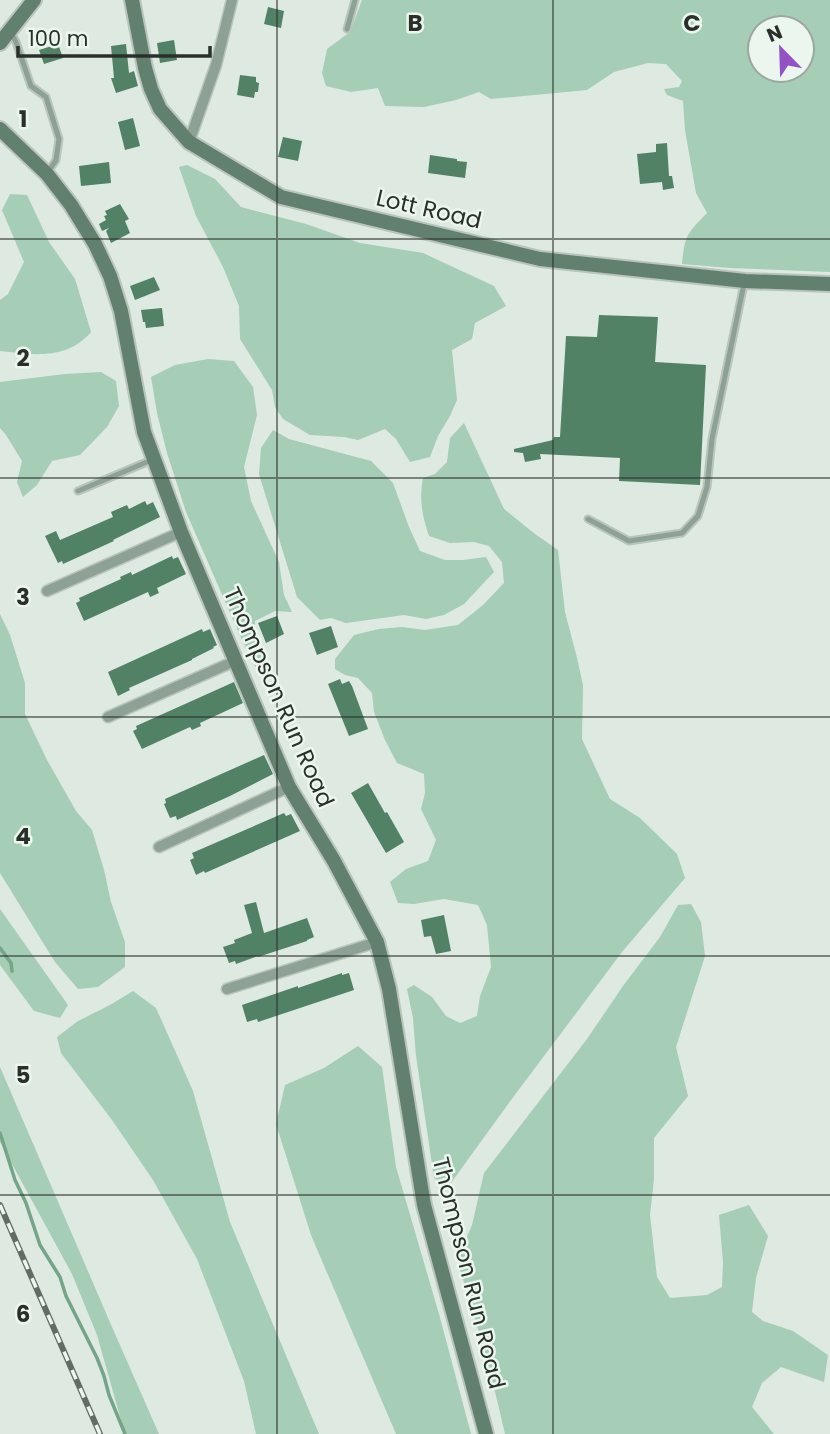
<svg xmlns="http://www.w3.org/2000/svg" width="830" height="1434" font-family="Poppins,sans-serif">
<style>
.green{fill:#a6cdb5;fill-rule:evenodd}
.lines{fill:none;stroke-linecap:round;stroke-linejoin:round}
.stream{stroke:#75a588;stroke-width:3.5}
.building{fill:#528266}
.lane-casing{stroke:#b9c4bd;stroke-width:9}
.street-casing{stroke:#b9c4bd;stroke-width:13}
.secondary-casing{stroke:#b9c4bd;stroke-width:18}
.lane{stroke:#8da294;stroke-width:5}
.street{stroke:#8da294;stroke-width:10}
.secondary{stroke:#61816e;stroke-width:14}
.rail-casing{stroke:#646a66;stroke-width:6}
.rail{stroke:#eaf6ee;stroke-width:3.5;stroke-dasharray:10;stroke-linecap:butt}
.grid{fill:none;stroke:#2b2f2c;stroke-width:2;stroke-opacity:0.55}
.labels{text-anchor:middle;stroke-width:5;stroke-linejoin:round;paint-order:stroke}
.street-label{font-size:23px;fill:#2b2f2c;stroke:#eaf6ee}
.grid-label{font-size:23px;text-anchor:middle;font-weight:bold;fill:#2b2f2c;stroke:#eaf6ee;stroke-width:5;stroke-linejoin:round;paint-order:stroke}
</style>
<rect width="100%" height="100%" fill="#dde9e1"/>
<!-- green -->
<path class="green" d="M362,0H830V272L730,268L682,264C685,234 687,234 707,213L696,193L685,130L683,101L667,95L664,89L679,87L682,81L666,64L648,63L614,72L587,90L491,99L479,92L456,100L424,107L385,106L378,88L351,92L326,86L322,73L327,49L350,32ZM760,28H802V70H760Z
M187,165L215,179L241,207L306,224L360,243L423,253L494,286L506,306L475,323L472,339L452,350L457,400L450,416L438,436L430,457L410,462L396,439L385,429L358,440L344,437L310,435L283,419L275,407L272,390L240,339L239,306L223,267L196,216L179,167Z
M10,194L27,195L49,242L75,279L91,332C67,360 34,355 0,351V300L8,294L24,262L2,210Z
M208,359L234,361L253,387L257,415L244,467L251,501L279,562L284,595L292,612L275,611L255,621V640L265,666L257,670L241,638L186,512L167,453L157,413L151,377L175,365Z
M101,372L116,381L119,406L107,427L80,455L52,461L37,485L23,497L17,482L22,461L6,435L0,428V382L65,374Z
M464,423L504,509L535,534L558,550L565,612L577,658L583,685L582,739L610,799L640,818L677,854L685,878L622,952L511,1100L448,1187L434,1178L416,1056L413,1018L407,989L414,985L432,997L446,1016L460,1023L477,1016L480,996L491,967L487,925L478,905L444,899L414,904L398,903L390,882L406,869L428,861L436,840L421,809L425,793L424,774L397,763L385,740L374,712L372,693L358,678L345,675L335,669V659L354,635L379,629L402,627L425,630L458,625L483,605L504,583L502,562L489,546L474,542L450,543L429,536C422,516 419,499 423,478L435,474L447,462L450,438Z
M273,430L289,439L371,461L393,483L409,527L420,551L445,560H463L486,557L494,572L464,604L444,615L426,619L404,615L346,623L331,618L320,620L297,597L259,474L261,448Z
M0,614L10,635L25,683V714L47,760L76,811L92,830L104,870L111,902L125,942V967L98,987L78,989L55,962L0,873Z
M691,904L701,922L705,956L676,1047L688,1096L654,1138V1179L650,1215L657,1277L670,1298L707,1295L722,1287L723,1262L719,1215L749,1205L768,1236L756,1278L752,1312L763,1321L793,1331L828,1355L824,1382L781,1367L762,1383L752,1407L774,1434H505C492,1375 475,1317 457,1260L472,1225L484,1173L587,1039L623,986L660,937L678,905Z
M0,909L68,1005L60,1018L34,1011L0,965Z
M133,991L156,1008L193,1091L230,1222L319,1434H256L244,1381L197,1259L153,1180L112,1120L61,1053L57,1037L78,1021L110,1005Z
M358,1046L382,1067L396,1167L439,1314L471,1434H396L311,1235L276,1124L285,1085L324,1068Z
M0,1067L112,1327L159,1434H125L97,1335L72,1274L0,1142Z"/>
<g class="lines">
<!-- stream -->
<path class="stream" d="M0,948L11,963L12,971
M0,1133L15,1180L26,1203L40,1245L60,1277L66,1296L97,1358L104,1376L109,1395L125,1434"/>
</g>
<!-- building -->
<path class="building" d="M268,7L284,11L281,28L264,24Z
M174,40L177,60L160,63L157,43Z
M58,44L63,58L44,64L39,50Z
M126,44L129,73L134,71L138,86L116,93L111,78H114L111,46Z
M240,75L256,77V82L259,83L258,92H255L254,98L237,95Z
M133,118L140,146L125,150L118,122Z
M283,137L302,141L298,161L278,157Z
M667,143L669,176H672L674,188L663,190L662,182L640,184L637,154L656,152V144Z
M430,155L457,159V161L467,162L465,178L428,173Z
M109,162L111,183L81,186L79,166Z
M120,204L129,219L125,221L130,233L111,243L106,231L109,228L102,231L99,224L106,220L104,216L107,215L105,211Z
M154,277L160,290L135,300L130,286Z
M162,308L164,326L146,328L145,322H143L141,310Z
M599,315L658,317L655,362L706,365L700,485L619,481L620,458L540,454L541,459L525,462L523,453L514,452V449L553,440L554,437H560L566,336L597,337Z
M145,501L147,505L153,502L160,517L113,540L114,541L63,564L62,561L58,563L45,536L56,531L60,540L113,517L111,512L127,505L129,509Z
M172,556L173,559L178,557L186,574L157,588L159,593L150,597L148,592L84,621L76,603L80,601L79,598L121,579L120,577L131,572L132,575Z
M277,616L284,634L266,643L258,623Z
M331,626L338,647L317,655L309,633Z
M202,629L203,632L210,629L217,645L213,647L214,648L192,659V660L129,688L130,690L118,696L108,672Z
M340,679L342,684L349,681L352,686L368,729L349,736L328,684Z
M234,682L243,703L200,723L201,726L192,730L190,727L142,749L133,731L137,729L136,726Z
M264,755L273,774L230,796L177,820L176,816L170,818L164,804L166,803L165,799Z
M368,783L385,813L387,812L404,842L386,853L351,793Z
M284,813L286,816L291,814L300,831L205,873L204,871L196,875L190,860L194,858L192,853Z
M256,902L264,933L307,918L314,937L307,940V941L258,957V956L236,964L235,961L229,963L223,947L235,943L234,940L252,933L244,905Z
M444,915L451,951L436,954L431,936L424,937L421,920Z
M342,973V975L349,973L354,990L258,1022L257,1019L247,1022L242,1005L298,986V988Z"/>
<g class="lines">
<!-- lane casing -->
<g class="lane-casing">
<path id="lane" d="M347,29L355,0
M11,33L16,42L31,86L46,97L59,139L56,160L48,172
M78,491L154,459
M588,519L629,541L682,533L698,516L707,487L712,439L744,284"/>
</g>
<!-- street casing -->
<g class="street-casing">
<path id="street" d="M189,142L216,65L232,0
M47,591L181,532
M108,717L235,661
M159,847L289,787
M227,989L377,942"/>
</g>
<!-- secondary casing -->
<g class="secondary-casing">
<path id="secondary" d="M132,0L145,68L151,89L160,109L189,142L281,197L540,259L745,281L830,284
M0,43L34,0
M0,129L47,174L71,205L95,244L110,276L121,311L144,432L181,532L289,787L334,861L377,942L389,989L424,1205L486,1434"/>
</g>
<!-- lane -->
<use href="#lane" class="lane"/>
<!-- street -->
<use href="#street" class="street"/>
<!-- secondary -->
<use href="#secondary" class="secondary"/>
<!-- rail casing -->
<g class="rail-casing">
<path id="rail" d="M0,1205L100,1434"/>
</g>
<!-- rail -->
<use href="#rail" class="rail"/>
</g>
<!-- grid -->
<path class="grid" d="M277,0V1434M553,0V1434M0,239H830M0,478H830M0,717H830M0,956H830M0,1195H830"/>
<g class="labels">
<!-- street labels -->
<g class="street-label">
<text transform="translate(429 209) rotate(13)" y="8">Lott Road</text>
<text transform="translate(279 697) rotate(66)" y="8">Thompson Run Road</text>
<text transform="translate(469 1273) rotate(76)" y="8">Thompson Run Road</text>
</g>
</g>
<g class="grid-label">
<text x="415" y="31">B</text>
<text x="692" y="31">C</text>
<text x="23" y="127">1</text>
<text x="23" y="366">2</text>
<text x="23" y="605">3</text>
<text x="23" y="844">4</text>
<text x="23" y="1083">5</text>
<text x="23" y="1322">6</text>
</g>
<!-- north arrow -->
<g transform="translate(781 49) rotate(337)"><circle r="33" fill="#eaf6ee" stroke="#9ea6a0" stroke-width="2"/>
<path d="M0-5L12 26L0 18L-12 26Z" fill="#9351c6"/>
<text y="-10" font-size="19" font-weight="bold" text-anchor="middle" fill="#2b2f2c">N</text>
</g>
<!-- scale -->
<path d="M18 46v10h192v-10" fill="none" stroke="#2b2f2c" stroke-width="3.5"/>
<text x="28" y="46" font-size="21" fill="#2b2f2c" stroke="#eaf6ee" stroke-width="5" paint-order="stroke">100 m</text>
</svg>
